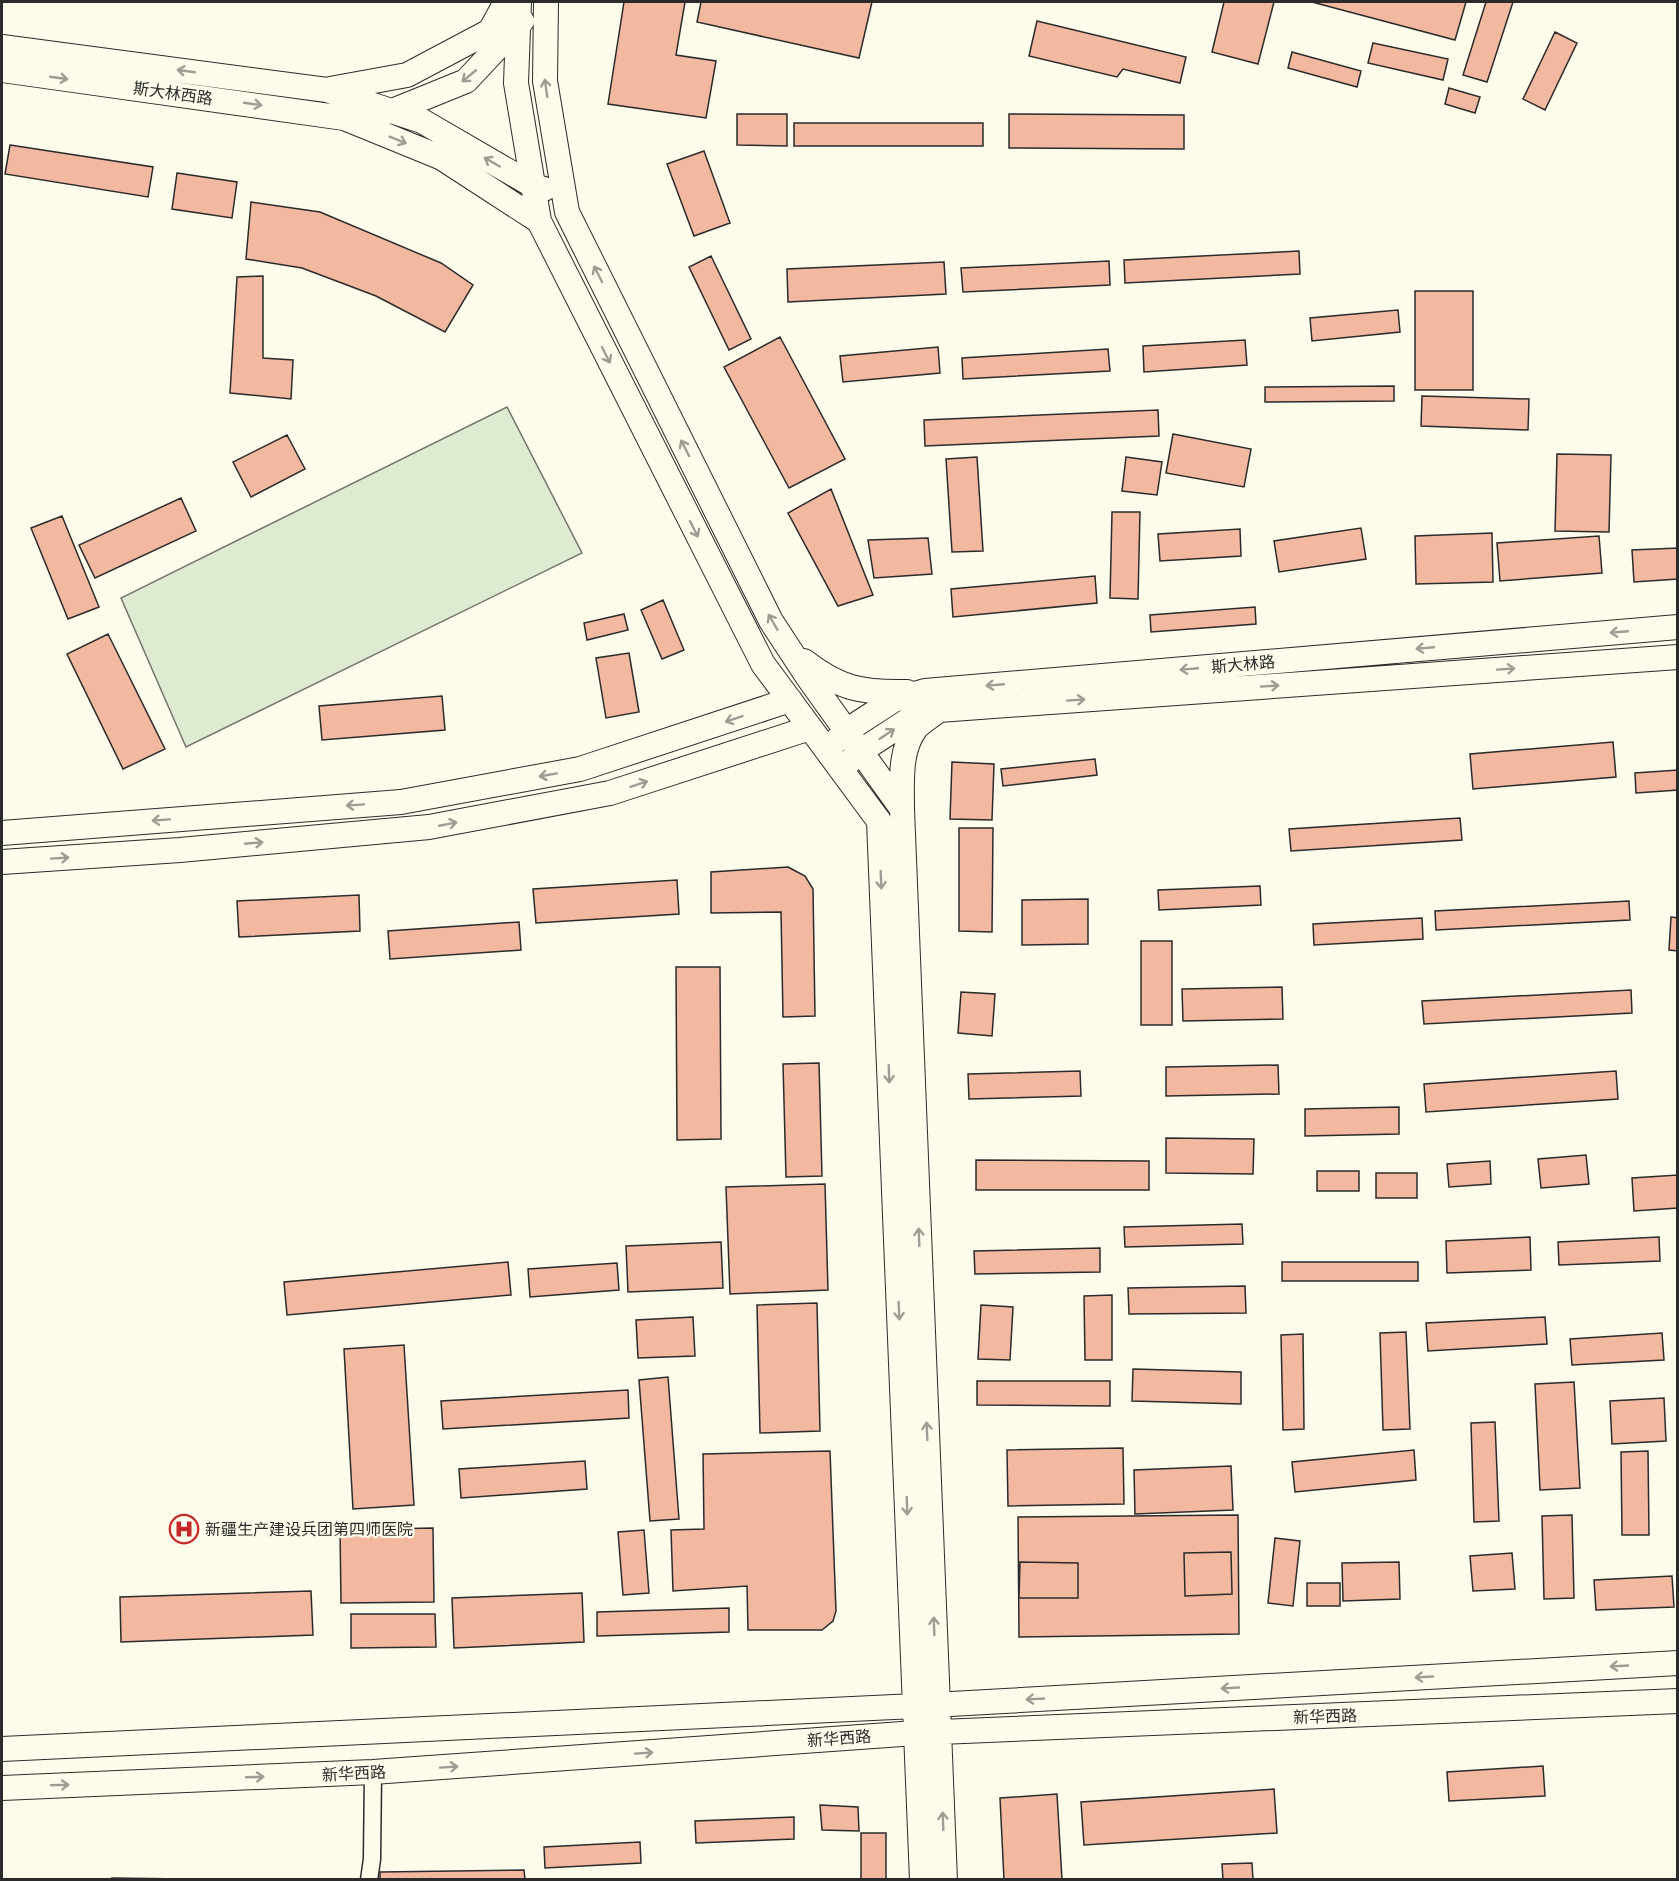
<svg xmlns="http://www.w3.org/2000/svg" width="1679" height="1881" font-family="Inter,'Noto Sans SC',sans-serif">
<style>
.green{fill:#deebd1;stroke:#74746e;stroke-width:1.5}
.building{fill:#f2b8a0;stroke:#2b2b2b;stroke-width:1.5}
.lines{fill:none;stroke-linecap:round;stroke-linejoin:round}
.street-casing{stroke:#2b2b2b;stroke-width:19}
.secondary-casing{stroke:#2b2b2b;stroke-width:26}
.street{stroke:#fdfbea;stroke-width:16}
.secondary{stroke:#fdfbea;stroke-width:24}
.oneway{stroke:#9e9d94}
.labels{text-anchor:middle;stroke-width:4.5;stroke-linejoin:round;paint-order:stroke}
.street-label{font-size:16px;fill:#2b2b2b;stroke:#fdfbea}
.poi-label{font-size:16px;fill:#2b2b2b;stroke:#fdfbea;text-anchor:start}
</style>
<rect width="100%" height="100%" fill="#fdfbea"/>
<!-- green -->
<path class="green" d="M507,407L582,553L186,747L121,598Z"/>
<!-- building -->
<path class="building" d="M624,2H685L676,55L716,61L706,118L608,104Z
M701,2H872L859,58L697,22Z
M1224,2H1274L1258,64L1212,52Z
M1312,2H1466L1455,40Z
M1486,2H1513L1487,82L1463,75Z
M1037,21L1186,57L1180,83L1123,69L1117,77L1029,56Z
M1555,32L1577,43L1545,110L1523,99Z
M1373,43L1448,59L1443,80L1368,63Z
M1292,52L1361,71L1357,87L1288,68Z
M1449,88L1480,97L1475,113L1445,104Z
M737,114H787V146L737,145Z
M1009,114L1184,115V149L1009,148Z
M794,123H983V146H794Z
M10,145L153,167L148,197L5,174Z
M704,151L730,223L694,236L667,164Z
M177,173L237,182L232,218L172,209Z
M251,202L320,212L441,263L473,285L445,332L376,296L302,268L246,259Z
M1299,251L1300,274L1125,283L1124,260Z
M711,256L751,339L729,350L689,267Z
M1109,261L1110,285L963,292L961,268Z
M944,262L946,294L788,302L787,269Z
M263,276V358L293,360L291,399L230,393L237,277Z
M1415,291H1473V390H1415Z
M1398,310L1400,332L1312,341L1310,318Z
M780,337L845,459L789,488L724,367Z
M1245,340L1247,365L1144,372L1143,346Z
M938,347L940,373L843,382L840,356Z
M1108,349L1110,371L963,379L962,358Z
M1394,386V401L1265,402V387Z
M1422,396L1529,399L1528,430L1421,426Z
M1158,410L1159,436L925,446L924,420Z
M1173,434L1251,449L1244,487L1166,473Z
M287,435L305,469L251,497L233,462Z
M1557,454L1611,455L1609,532L1555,531Z
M977,457L983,551L952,552L946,459Z
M1126,457L1162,462L1157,495L1122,491Z
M831,489L873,595L838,606L788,513Z
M181,498L196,531L95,578L79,545Z
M1112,512H1140L1138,599L1110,598Z
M62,516L99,607L68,619L31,528Z
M1361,528L1366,559L1279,572L1274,541Z
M1240,529L1241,556L1160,561L1158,534Z
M1492,533L1493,582L1416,584L1415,536Z
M1599,536L1602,573L1500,581L1497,543Z
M928,538L932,574L874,578L868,540Z
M1678,548V579L1634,582L1632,550Z
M1095,576L1097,603L953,617L951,589Z
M663,600L684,650L662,659L641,610Z
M1255,607L1256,624L1151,632L1150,615Z
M624,614L628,630L587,640L584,623Z
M108,634L165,749L123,769L67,654Z
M629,653L639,712L606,718L596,658Z
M442,696L445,730L322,740L319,706Z
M1613,742L1616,777L1473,789L1470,754Z
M1095,759L1097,775L1003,786L1001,769Z
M952,762L994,764L992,820L950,819Z
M1678,770V790L1636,793L1635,773Z
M1460,818L1462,840L1291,851L1289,829Z
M959,828H993L992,932L959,931Z
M788,867L805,876L813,889L815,1016L783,1017L781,912L711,913V872Z
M677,880L679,914L536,923L533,889Z
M1260,886L1261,905L1159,910L1158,890Z
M359,895L360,931L239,937L237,901Z
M1088,899V944L1022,945V900Z
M1629,901L1630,920L1436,930L1435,911Z
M1671,917L1678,918V951L1669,950Z
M1422,918L1423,939L1314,945L1313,924Z
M519,922L521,950L390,959L388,931Z
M1141,941H1172V1025H1141Z
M676,967H720L721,1139L677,1140Z
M1282,987L1283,1019L1183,1021L1182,989Z
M1631,990L1632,1013L1424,1024L1422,1001Z
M961,992L995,994L992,1036L958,1033Z
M819,1063L822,1176L786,1177L783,1064Z
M1278,1065L1279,1094L1166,1096V1067Z
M1080,1071L1081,1096L969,1099L968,1074Z
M1616,1071L1618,1099L1426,1112L1424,1084Z
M1399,1107V1134L1305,1136V1109Z
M1166,1138L1254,1139L1253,1174L1166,1173Z
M1586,1155L1589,1184L1541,1188L1538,1159Z
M976,1160L1149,1161V1190H976Z
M1490,1161L1491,1184L1449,1187L1447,1164Z
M1317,1171H1359V1191H1317Z
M1376,1173H1417V1198H1376Z
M1678,1175V1208L1634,1211L1632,1178Z
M825,1184L828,1290L730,1294L726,1187Z
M1242,1224L1243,1244L1125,1247L1124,1227Z
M1530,1237L1531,1270L1447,1273L1446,1241Z
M1659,1237L1660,1261L1559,1265L1558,1242Z
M721,1242L723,1288L628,1292L626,1246Z
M1100,1248V1272L975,1274L974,1251Z
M508,1262L511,1295L287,1315L284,1282Z
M1282,1262H1418V1281H1282Z
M617,1263L619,1290L530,1297L528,1269Z
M1245,1286L1246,1313L1129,1314L1128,1288Z
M1112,1295V1360H1085L1084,1296Z
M817,1303L820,1431L760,1433L757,1305Z
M981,1305L1013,1307L1010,1360L978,1359Z
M693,1317L695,1356L638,1358L636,1320Z
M1545,1317L1547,1344L1428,1351L1426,1323Z
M1406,1332L1410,1429L1383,1430L1380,1333Z
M1662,1333L1664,1360L1572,1365L1570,1339Z
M1303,1334L1304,1429L1283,1430L1281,1335Z
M404,1345L414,1505L353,1509L344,1349Z
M1133,1369L1241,1372V1404L1132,1401Z
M668,1377L679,1519L650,1521L639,1380Z
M977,1381H1110V1406L977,1405Z
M1574,1382L1580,1488L1540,1490L1535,1384Z
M628,1390L629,1418L443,1429L441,1401Z
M1664,1398L1666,1441L1612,1444L1610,1401Z
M1495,1422L1499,1521L1474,1522L1471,1423Z
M1123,1448L1124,1504L1008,1506L1007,1450Z
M1414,1450L1416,1480L1295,1492L1292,1462Z
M830,1451L836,1611L833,1621L822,1630H748L747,1586L673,1591L671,1530L704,1529L703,1454Z
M1648,1451L1649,1535H1622L1621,1452Z
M585,1461L587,1489L461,1498L459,1469Z
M1231,1466L1233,1510L1135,1514L1134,1470Z
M1238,1515L1239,1634L1019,1637L1018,1517Z
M1572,1515L1574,1598L1544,1599L1542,1516Z
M433,1528L434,1602L341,1603L340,1530Z
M644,1530L649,1593L623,1595L618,1532Z
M1275,1538L1300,1541L1293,1606L1268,1603Z
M1231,1552L1232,1594L1185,1596L1184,1553Z
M1512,1553L1515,1589L1473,1591L1470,1556Z
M1020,1562L1078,1563V1598H1019Z
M1399,1562L1400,1599L1343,1601L1342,1563Z
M1672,1576L1674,1607L1596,1610L1594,1580Z
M1307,1583H1340V1606H1307Z
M311,1591L313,1635L121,1642L120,1597Z
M582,1593L584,1642L454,1648L452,1598Z
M729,1608V1632L597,1636V1612Z
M351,1614H435L436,1647L351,1648Z
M1543,1766L1545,1796L1449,1801L1447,1772Z
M1274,1789L1277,1833L1084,1845L1081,1802Z
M1057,1794L1062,1880H1004L1000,1798Z
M820,1805L858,1807L859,1831L822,1830Z
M794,1817V1839L696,1843L695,1821Z
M861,1833H886V1880H861Z
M640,1842L641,1863L545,1868L544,1847Z
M1252,1863L1253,1880H1223L1222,1864Z
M524,1870L525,1880H380V1872Z
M112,1878L184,1879V1880H112Z"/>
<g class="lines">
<!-- street casing -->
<g class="street-casing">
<path id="street" d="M369,1880L372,1859L373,1772"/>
</g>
<!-- secondary casing -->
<g class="secondary-casing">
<path id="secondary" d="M519,2L516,83L539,221L763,664L879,821L922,1880
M546,2L545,81L567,212L771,621L807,676L902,809
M2,47L327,90L422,121L534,186L544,189
M2,70L344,118L442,158L539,221
M330,89L407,75L490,31L506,2
M385,112L392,111L466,81L522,21
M804,661C840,689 862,693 907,692
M939,710C932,716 922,721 916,728C899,750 902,783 902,809L945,1880
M836,741L846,731L894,700L925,691L1678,627
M849,762L861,751L910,719L939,710L1678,657
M2,833L401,802L580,769L790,700
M2,862L180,850L429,827L610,793L810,728
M2,1749L915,1706L1678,1663
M2,1788L373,1772L916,1733L1678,1701"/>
</g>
<!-- street -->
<use href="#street" class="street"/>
<!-- secondary -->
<use href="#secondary" class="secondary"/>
</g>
<!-- one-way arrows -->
<defs><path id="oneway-shaft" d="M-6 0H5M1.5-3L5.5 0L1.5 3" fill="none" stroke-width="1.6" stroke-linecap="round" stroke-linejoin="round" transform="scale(1.5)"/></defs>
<g class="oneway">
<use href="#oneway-shaft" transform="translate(186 71) rotate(-172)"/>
<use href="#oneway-shaft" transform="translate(469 76) rotate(140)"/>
<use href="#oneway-shaft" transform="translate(59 78) rotate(8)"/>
<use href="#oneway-shaft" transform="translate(546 88) rotate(-98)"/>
<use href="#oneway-shaft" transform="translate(253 104) rotate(8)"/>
<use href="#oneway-shaft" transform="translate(398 140) rotate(22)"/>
<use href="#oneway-shaft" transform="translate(492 162) rotate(-150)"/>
<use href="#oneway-shaft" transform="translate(598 274) rotate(-117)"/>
<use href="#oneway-shaft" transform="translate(606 355) rotate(63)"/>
<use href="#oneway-shaft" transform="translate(685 448) rotate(-117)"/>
<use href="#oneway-shaft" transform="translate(694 529) rotate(63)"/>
<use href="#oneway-shaft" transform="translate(773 622) rotate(-120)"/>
<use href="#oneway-shaft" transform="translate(1619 632) rotate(175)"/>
<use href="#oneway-shaft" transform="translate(1425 648) rotate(175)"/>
<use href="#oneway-shaft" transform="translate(1189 669) rotate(175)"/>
<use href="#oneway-shaft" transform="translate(1506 669) rotate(-4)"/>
<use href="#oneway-shaft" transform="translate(995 685) rotate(175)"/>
<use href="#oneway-shaft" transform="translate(1270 686) rotate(-4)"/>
<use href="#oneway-shaft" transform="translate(1076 700) rotate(-4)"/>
<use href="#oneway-shaft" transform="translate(734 719) rotate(162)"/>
<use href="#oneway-shaft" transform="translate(887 734) rotate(-34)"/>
<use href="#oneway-shaft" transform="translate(548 775) rotate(170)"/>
<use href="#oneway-shaft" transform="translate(639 784) rotate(-18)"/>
<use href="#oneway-shaft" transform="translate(355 805) rotate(176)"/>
<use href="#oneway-shaft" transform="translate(161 820) rotate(176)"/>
<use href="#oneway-shaft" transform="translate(448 824) rotate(-11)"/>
<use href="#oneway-shaft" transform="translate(254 843) rotate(-5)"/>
<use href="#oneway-shaft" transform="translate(60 858) rotate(-4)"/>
<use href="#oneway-shaft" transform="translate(881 880) rotate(88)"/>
<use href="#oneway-shaft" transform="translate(889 1074) rotate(88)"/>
<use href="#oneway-shaft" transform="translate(919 1237) rotate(-92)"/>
<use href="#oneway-shaft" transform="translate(899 1311) rotate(88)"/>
<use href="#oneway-shaft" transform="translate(927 1431) rotate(-92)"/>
<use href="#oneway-shaft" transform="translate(907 1506) rotate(88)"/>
<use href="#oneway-shaft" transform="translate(934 1626) rotate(-92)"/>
<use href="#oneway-shaft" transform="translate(1619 1666) rotate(177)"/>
<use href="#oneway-shaft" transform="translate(1424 1677) rotate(177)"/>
<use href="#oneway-shaft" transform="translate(1230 1688) rotate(177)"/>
<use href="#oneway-shaft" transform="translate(1035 1699) rotate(177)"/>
<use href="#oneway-shaft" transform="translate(644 1753) rotate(-4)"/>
<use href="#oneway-shaft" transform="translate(449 1767) rotate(-4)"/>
<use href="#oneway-shaft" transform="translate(255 1777) rotate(-2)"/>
<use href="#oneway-shaft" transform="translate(60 1785) rotate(-2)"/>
<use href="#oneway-shaft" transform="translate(943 1821) rotate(-92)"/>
</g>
<!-- icons -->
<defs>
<g id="hospital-ring" transform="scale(1.5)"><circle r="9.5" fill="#fdfbea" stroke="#c62828" stroke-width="1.5"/><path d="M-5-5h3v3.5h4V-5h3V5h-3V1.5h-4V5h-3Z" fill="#c62828"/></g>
</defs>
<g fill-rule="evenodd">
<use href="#hospital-ring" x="184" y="1529"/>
</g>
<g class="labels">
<!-- street labels -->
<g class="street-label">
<text transform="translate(173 93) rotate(8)" y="6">斯大林西路</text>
<text transform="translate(1243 664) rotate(-5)" y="6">斯大林路</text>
<text transform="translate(1325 1716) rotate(-2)" y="6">新华西路</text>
<text transform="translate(839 1738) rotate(-4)" y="6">新华西路</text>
<text transform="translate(354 1773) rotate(-3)" y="6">新华西路</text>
</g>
<!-- poi labels -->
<g class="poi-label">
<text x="205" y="1535">新疆生产建设兵团第四师医院</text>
</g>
</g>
<!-- border -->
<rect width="1679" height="1881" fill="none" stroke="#2b2b2b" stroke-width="6"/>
</svg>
